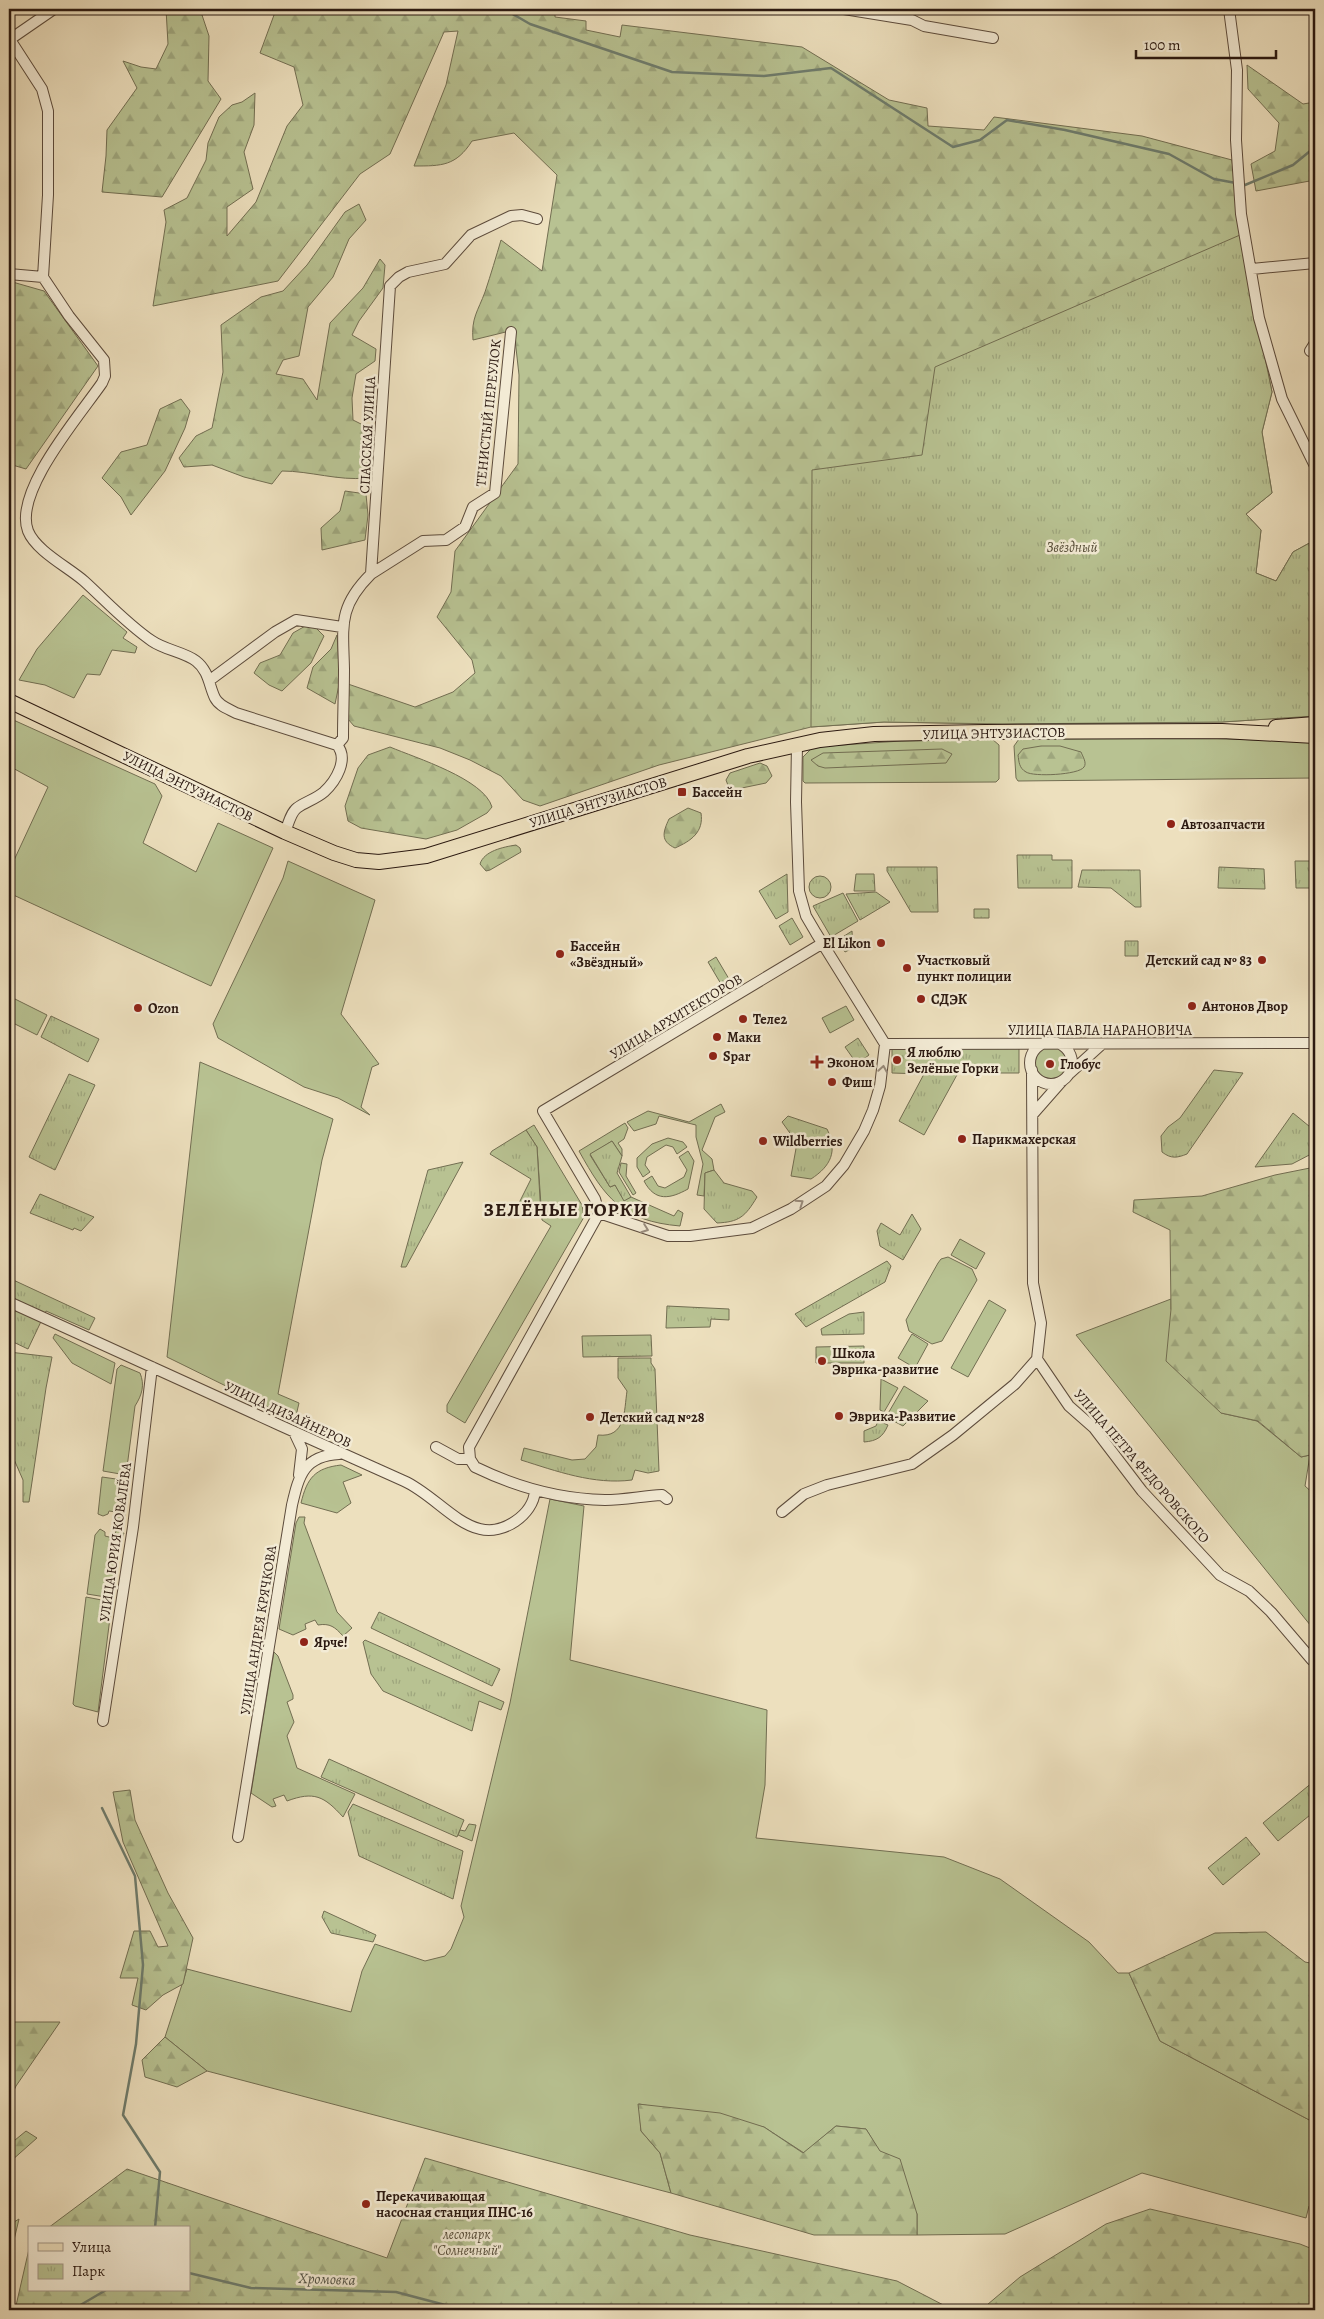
<svg xmlns="http://www.w3.org/2000/svg" width="1324" height="2319" font-family="Alegreya,serif">
<style>
.green{fill:#b8c292;stroke:#726e52}
.forest{fill:url(#forest-firs);stroke:#726e52}
.park{fill:url(#park-tufts);stroke:#726e52}
.lines{fill:none;stroke-linecap:round;stroke-linejoin:round}
.stream{stroke:#6e7c6d;stroke-width:2.5}
.minor-casing{stroke:#5c4b3c;stroke-width:12}
.major-casing{stroke:#2b1911;stroke-width:16}
.minor{stroke:#f3ebd5;stroke-width:10}
.major{stroke:#ede0be;stroke-width:14}
.oneway{stroke:#998c7d}
.poi-dot{fill:#8f2418;stroke:#f3ebd5;stroke-width:2}
.labels{text-anchor:middle;stroke-width:5;stroke-linejoin:round;paint-order:stroke}
.street-label{font-size:14px;fill:#2b1911;stroke:#f3ebd5}
.park-label{font-size:14px;font-style:italic;fill:#554c38;stroke:#f3ebd5}
.poi-label{font-size:14px;font-weight:bold;fill:#2b1911;stroke:#f3ebd5;text-anchor:start}
.water-label{font-size:15px;font-style:italic;fill:#525347;stroke:#f3ebd5}
.district-label{font-size:19px;font-weight:bold;letter-spacing:1px;fill:#2b1911;stroke:#f3ebd5}
</style>
<defs>
<pattern id="forest-firs" width="22" height="20" patternUnits="userSpaceOnUse" patternTransform="scale(1.25)"><rect width="22" height="20" fill="#b8c292"/><path d="M5 1l3.5 6h-7zM16 11l3.5 6h-7z" fill="#9ea67d"/></pattern>
<pattern id="park-tufts" width="24" height="20" patternUnits="userSpaceOnUse" patternTransform="scale(1.25)"><rect width="24" height="20" fill="#b8c292"/><path d="M3 7l-1-3M5 7V3M7 7l1-3M15 17l-1-3M17 17v-4M19 17l1-3" fill="none" stroke="#9ea67d"/></pattern>
</defs>
<rect width="100%" height="100%" fill="#ede0be"/>
<filter id="stains"><feTurbulence type="fractalNoise" baseFrequency=".004" numOctaves="4"/><feColorMatrix values="0 0 0 0 .2 0 0 0 0 .09 0 0 0 0 .02 0 0 0 .5 -.17"/></filter>
<radialGradient id="worn" r=".72"><stop offset=".6" stop-color="#630" stop-opacity="0"/><stop offset="1" stop-color="#630" stop-opacity=".3"/></radialGradient>
<!-- green -->
<path class="green" d="M83,595L127,632L123,638L137,647L135,653L112,650L100,675L87,674L74,698L45,685L19,680L37,649Z
M9,718L155,784L162,796L143,843L196,872L218,823L273,848L211,986L9,893V871L48,787L9,766Z
M1175,737L1315,742V778L1018,781L1016,778L1014,746L1019,739Z
M992,739L999,745V779L996,782L805,783L803,781V757L813,747L901,741Z
M288,861L375,900L341,1014L379,1064L372,1067L361,1107L370,1115L338,1098L304,1087L218,1038L213,1024L283,878Z
M9,996L47,1015L37,1035L9,1021Z
M846,1006L854,1020L830,1033L822,1018Z
M1035 1063a16 16 0 1 1 32 0a16 16 0 1 1-32 0Z
M200,1062L333,1119L322,1160L278,1394L299,1403L295,1420L167,1357Z
M721,1104L725,1112L715,1117L702,1150L712,1159L714,1170L705,1173L704,1196L697,1195L703,1164L696,1137V1125L659,1116L656,1124L634,1131L627,1122L648,1111L689,1122Z
M625,1123L628,1128L624,1139L618,1143L622,1149V1156L612,1141L590,1155L610,1187L615,1185L624,1200L631,1197L674,1216L678,1210L683,1213L680,1226C622,1221 605,1198 579,1151Z
M534,1125L582,1205L584,1217L465,1423L447,1412V1405L551,1226L542,1220L537,1147L526,1130Z
M668,1138L683,1142L687,1147L677,1154L673,1147L666,1145L647,1157L645,1165L650,1172L643,1177L637,1167V1158L652,1144Z
M688,1151L694,1161L688,1189C670,1199 655,1202 644,1181L652,1176L658,1186L665,1188L684,1177L687,1170L679,1157Z
M621,1163L627,1164L626,1176L636,1193L633,1195L619,1172Z
M960,1239L985,1253L976,1269L951,1255Z
M948,1257L972,1269L977,1280L942,1341L932,1344L909,1331L906,1320L938,1263L941,1259Z
M1171,1299V1309L1221,1413L1257,1421L1301,1457L1310,1455L1305,1486L1315,1495V1631L1076,1335Z
M989,1300L1006,1310L968,1377L951,1368Z
M55,1334L115,1363L111,1384L72,1363L53,1338Z
M912,1334L928,1344L915,1368L898,1358Z
M121,1365L140,1373C145,1385 142,1395 135,1406L126,1475L103,1471L117,1369Z
M881,1379L898,1388L884,1412L880,1410Z
M904,1386L928,1401L903,1426L886,1417Z
M341,1465L362,1475L343,1482L351,1503L337,1513L301,1503C307,1478 315,1468 341,1465Z
M102,1477L130,1481L124,1521L118,1520L116,1512L109,1511L108,1514L103,1516L98,1514Z
M550,1499L584,1506L570,1660L767,1710L765,1785L756,1838L944,1857L1000,1879L1089,1942L1118,1973H1129L1160,2041L1315,2123V2206H1309L1306,2218L1142,2173L1005,2234L917,2235V2214L866,2129L836,2126L804,2153L764,2127L639,2104L641,2131L660,2153L671,2193L207,2071L165,2037L187,1969L351,2012L362,1971L375,1944L425,1961L445,1956L451,1949L464,1917L461,1906L510,1703Z
M299,1517H305L304,1523L337,1612L352,1628L343,1636C335,1627 330,1623 318,1625L315,1620L305,1624L306,1629L293,1635L279,1629L296,1523Z
M100,1529L105,1532V1536L113,1538L116,1531L118,1530L124,1533L119,1546L112,1598L87,1594L95,1535Z
M86,1597L112,1602L98,1712L75,1706L73,1704Z
M274,1652L278,1656L293,1695V1699L287,1702L294,1722L287,1736L297,1768L355,1794L343,1817C324,1796 314,1791 287,1801L284,1795L273,1799L276,1806L272,1807L251,1793Z
M469,1824L476,1825L472,1841L458,1835L460,1830L465,1831Z
M19,2219L9,2261V2225Z"/>
<!-- forest -->
<path class="forest" d="M166,9H200L209,36L208,81L221,99L162,197L102,192L106,156L107,130L137,88L123,61L141,67L156,69L168,44Z
M280,9H555V17L586,21V30L620,37L622,25L802,47L889,100L927,108L928,126L984,130L994,117L1142,136L1232,160L1240,235L1272,392L1262,432L1272,493L1246,514L1261,530L1256,573L1276,581L1293,552L1315,540V716L1222,722L1003,724L884,722L811,727L659,765L540,806L523,800L501,776L470,760L440,748L354,726L348,719V684L415,707L453,692L475,673L472,660L437,617L451,592L455,551L518,464L519,375L514,330L473,340C471,318 478,311 485,292C491,274 496,257 501,240L542,271L557,175L514,133L472,141C456,166 442,166 414,166L446,85L458,31L444,32L390,154L360,174L278,281L153,306L166,222L164,210L187,198L206,160L208,143L219,117L232,105L242,102L255,93L254,125L244,152L253,189L227,207V236L256,202L287,126L303,105L294,67L260,53L274,15Z
M1247,65L1303,104L1315,102V180L1256,191L1251,164L1275,151L1279,123L1248,89Z
M359,204L366,220L349,239L333,277L308,307L299,356L283,360L276,374L303,379L317,400L330,323L363,288L380,259L385,265L383,288L359,321L352,335L376,349L375,361L356,374L352,398L353,420L373,430L366,478C339,481 310,471 282,471L272,484L244,477L212,465L184,467L179,458L196,436L212,428L223,372L221,325L261,297L283,291L307,265L345,212Z
M9,281L44,291L98,366L26,469L9,464Z
M181,399L190,411L185,428L165,471L131,515L121,497L102,478L121,452L147,445L160,409Z
M345,491L366,494L368,515L365,540L322,550L321,528L340,511Z
M307,625L316,628L324,636L311,663L282,691L269,685L254,673L260,663L280,655L293,633Z
M337,635L340,680L335,704L307,688L313,667L331,649Z
M1041,746H1060L1081,752C1083,757 1087,763 1084,767C1079,775 1033,777 1026,772C1019,768 1019,762 1018,755L1023,749Z
M390,747C416,758 484,779 492,807L487,813L457,830L426,839L361,828L348,821L345,806L358,768L368,755Z
M942,749L952,754L946,763L825,768L818,766L811,760L823,753Z
M760,763L767,766L772,776L766,783L737,789L729,788L726,780L730,773Z
M688,808L701,813C704,832 691,841 675,848C660,841 663,832 669,819Z
M516,845L520,848L521,852L490,870L486,871L480,864C484,851 503,847 516,845Z
M1315,1167V1399L1310,1455L1301,1457L1258,1421L1221,1413L1166,1361L1171,1309L1170,1230L1133,1212L1134,1200L1202,1196L1275,1175Z
M130,1790L135,1820L168,1893L193,1938L183,1984L163,1995L146,2010L132,2005L138,1978H120L134,1931H150L158,1947L168,1946L123,1842L113,1792Z
M1266,1932L1305,1962L1315,1964V2123L1160,2041L1129,1973L1215,1933Z
M11,2022H60L16,2086L9,2101V2024Z
M165,2037L207,2071L177,2087L145,2077L142,2060Z
M638,2104L720,2113L764,2127L803,2153L836,2126L866,2129L880,2151L900,2159L917,2214V2235H814L671,2193L660,2153L641,2131Z
M26,2131L37,2138L11,2161L9,2159V2145Z
M425,2158L690,2235L897,2281L953,2310H15L29,2249V2290H189V2228H48L127,2169L387,2258Z
M1150,2209L1300,2244L1315,2250V2310H981L1020,2277L1106,2224Z"/>
<!-- park -->
<path class="park" d="M1240,235L1272,392L1262,432L1272,493L1246,514L1261,530L1256,573L1276,581L1293,552L1315,540V716L1222,722L1003,724L884,722L811,727L812,470L922,455L935,367Z
M1017,855H1052V860H1072V888H1018Z
M1295,861H1315V888H1296Z
M887,867H937L938,912H911L887,871Z
M1219,867L1264,869L1265,889L1218,888Z
M1082,870H1140L1141,907H1135L1111,888L1078,887Z
M787,874L788,912L776,919L759,891Z
M856,874H874L875,891H854Z
M809 887a11 11 0 1 1 22 0a11 11 0 1 1-22 0Z
M876,892L890,902L860,920L846,894Z
M843,893L858,921L831,937L813,906Z
M974,909H989V918H974Z
M792,918L803,937L790,945L779,926Z
M852,931L853,948L845,952L838,940Z
M1125,941H1138V956H1125Z
M716,957L729,979L721,984L708,962Z
M51,1016L99,1039L88,1062L41,1037Z
M858,1038L869,1055L857,1064L845,1047Z
M892,1047H1019V1073H958L924,1135L899,1121L924,1074L892,1073Z
M1214,1070L1243,1073L1187,1154C1177,1158 1171,1159 1162,1152L1161,1136L1168,1127L1180,1118Z
M69,1074L95,1085L55,1170L29,1157Z
M1293,1113L1315,1131V1152L1292,1164L1255,1167Z
M788,1116L827,1129C838,1151 831,1166 811,1179L791,1176L797,1143L782,1122Z
M526,1130L537,1147L541,1216L519,1203L531,1179L490,1154L492,1151Z
M612,1141L622,1156L617,1173L631,1197L624,1201L615,1185L610,1187L590,1154Z
M463,1162L406,1267H401L428,1170Z
M714,1170L724,1183L752,1191L757,1197C745,1217 739,1222 717,1223L704,1209L705,1173Z
M40,1194L94,1217L81,1231L74,1228L73,1230L30,1213Z
M912,1214L921,1229L903,1260L880,1246L877,1231L881,1223L900,1235Z
M887,1261L891,1266L885,1282L806,1327L795,1314Z
M9,1278L95,1318L89,1330L46,1311L28,1349L9,1340Z
M667,1306L729,1309V1320L711,1319L710,1327L666,1328Z
M864,1312V1334L822,1335L821,1329L849,1314Z
M651,1335L652,1356L583,1357L582,1336Z
M864,1346V1363H816V1347Z
M9,1352L52,1357L46,1388L29,1502H23V1480L9,1448Z
M618,1358H651V1363L655,1369L659,1471L648,1473L635,1470L632,1480C594,1485 556,1471 521,1460L524,1448L572,1460L585,1459L596,1447L598,1435C626,1438 624,1411 627,1391L618,1378Z
M878,1421L888,1425C883,1437 877,1441 864,1442V1431L876,1426Z
M379,1612L500,1669L492,1686L371,1628Z
M365,1640L504,1702L501,1710L479,1701L472,1731L383,1691L371,1674L363,1642Z
M329,1759L464,1820L457,1837L321,1777Z
M1313,1782L1315,1785V1811L1278,1841L1263,1823Z
M353,1804L463,1851L453,1899L359,1856L348,1812Z
M1246,1837L1260,1854L1223,1885L1208,1868Z
M324,1911L376,1935L373,1942L331,1933L322,1917Z"/>
<g class="lines">
<!-- stream -->
<path class="stream" d="M504,9L530,24L672,72L764,76L831,68L953,147L980,140L1007,120L1065,130L1169,154L1214,179L1236,183
M1242,184L1245,185L1293,165L1315,147
M102,1808L135,1876L143,1965L136,2044L123,2115L160,2172L155,2228
M189,2273L251,2288L396,2292L464,2310
M72,2310L106,2290"/>
<!-- minor casing -->
<g class="minor-casing">
<path id="minor" d="M844,9L912,20L924,26L993,38
M1229,9L1237,70L1236,140L1241,214L1259,318L1282,399L1315,466
M9,38L42,89L48,111V195L43,277
M9,40L54,9
M1252,269L1315,263
M9,274L43,277L69,316L104,360L105,376L102,383C80,415 13,492 28,531C36,551 68,567 84,581C106,601 127,624 152,641C165,650 184,652 196,661C209,671 209,686 215,698C219,706 229,709 236,713L337,745C349,759 336,781 324,792C316,799 305,802 297,808C291,812 288,825 285,832
M1310,351L1315,343
M371,574L423,541L446,540L465,527L473,507L495,493L511,332
M210,680L275,632L296,620L342,627
M337,745L343,738C343,715 344,692 344,669C343,625 338,607 371,574L390,286L399,277L408,272L445,264L471,235L511,216L522,215L537,219
M1030 1063a21 21 0 1 1 42 0a21 21 0 1 1-42 0Z
M885,1044L1315,1043
M1032,1070L1033,1283L1041,1323L1037,1359L1069,1406L1094,1428L1142,1491L1220,1575L1249,1591L1271,1612L1312,1660
M1070,1073L1102,1044
M1033,1114L1062,1081
M599,1213L668,1236H690L752,1228L791,1209L826,1186L844,1165L864,1131L873,1110L880,1086L885,1044L816,933L806,916L799,891L796,802L797,745
M9,1302C140,1362 272,1422 404,1481C431,1493 454,1523 480,1529C503,1535 533,1515 535,1491
M294,1432L302,1449L299,1475
M436,1447L458,1459H470
M667,1499L662,1495C643,1496 624,1500 605,1500C559,1499 516,1487 475,1467L470,1459L469,1447L599,1213L595,1199L543,1111L823,943
M782,1512L804,1494L827,1485L912,1464L953,1435L1015,1384L1037,1359
M103,1721L133,1527L152,1367
M238,1837L292,1505C299,1475 304,1456 339,1454"/>
</g>
<!-- major casing -->
<g class="major-casing">
<path id="major" d="M9,701L285,832L334,853L356,860L379,862L426,856L748,756L820,740L874,734L985,732L1222,731L1315,736
M1276,727L1315,724"/>
</g>
<!-- minor -->
<use href="#minor" class="minor"/>
<!-- major -->
<use href="#major" class="major"/>
</g>
<!-- one-way arrows -->
<defs><path id="oneway-chevron" d="M-2-3.5L2.5 0L-2 3.5" fill="none" stroke-width="1.6" stroke-linecap="round" stroke-linejoin="round" transform="scale(1.25)"/></defs>
<g class="oneway">
<use href="#oneway-chevron" transform="translate(883 1069) rotate(-81)"/>
<use href="#oneway-chevron" transform="translate(800 1203) rotate(-34)"/>
<use href="#oneway-chevron" transform="translate(645 1229) rotate(20)"/>
</g>
<!-- markers -->
<g class="poi-dot">
<rect x="677" y="787" width="10" height="10" rx="2.5"/>
<circle cx="1171" cy="824" r="5"/>
<circle cx="881" cy="943" r="5"/>
<circle cx="560" cy="954" r="5"/>
<circle cx="1262" cy="960" r="5"/>
<circle cx="907" cy="968" r="5"/>
<circle cx="921" cy="999" r="5"/>
<circle cx="1192" cy="1006" r="5"/>
<circle cx="138" cy="1008" r="5"/>
<circle cx="743" cy="1019" r="5"/>
<circle cx="717" cy="1037" r="5"/>
<circle cx="713" cy="1056" r="5"/>
<circle cx="897" cy="1060" r="5"/>
<path d="M814.5 1054.5h5v5h5v5h-5v5h-5v-5h-5v-5h5z"/>
<circle cx="1050" cy="1064" r="5"/>
<circle cx="832" cy="1082" r="5"/>
<circle cx="962" cy="1139" r="5"/>
<circle cx="763" cy="1141" r="5"/>
<circle cx="822" cy="1361" r="5"/>
<circle cx="839" cy="1416" r="5"/>
<circle cx="590" cy="1417" r="5"/>
<circle cx="304" cy="1642" r="5"/>
<circle cx="366" cy="2204" r="5"/>
</g>
<g class="labels">
<!-- street labels -->
<g class="street-label">
<text transform="translate(488 413) rotate(-84)" y="5">ТЕНИСТЫЙ ПЕРЕУЛОК</text>
<text transform="translate(367 435) rotate(-87)" y="5">СПАССКАЯ УЛИЦА</text>
<text transform="translate(994 733) rotate(-1)" y="5">УЛИЦА ЭНТУЗИАСТОВ</text>
<text transform="translate(188 786) rotate(26)" y="5">УЛИЦА ЭНТУЗИАСТОВ</text>
<text transform="translate(598 802) rotate(-17)" y="5">УЛИЦА ЭНТУЗИАСТОВ</text>
<text transform="translate(676 1016) rotate(-31)" y="5">УЛИЦА АРХИТЕКТОРОВ</text>
<text x="1100" y="1035">УЛИЦА ПАВЛА НАРАНОВИЧА</text>
<text transform="translate(288 1414) rotate(25)" y="5">УЛИЦА ДИЗАЙНЕРОВ</text>
<text transform="translate(1142 1466) rotate(49)" y="5">УЛИЦА ПЕТРА ФЕДОРОВСКОГО</text>
<text transform="translate(115 1542) rotate(-82)" y="5">УЛИЦА ЮРИЯ КОВАЛЁВА</text>
<text transform="translate(258 1630) rotate(-81)" y="5">УЛИЦА АНДРЕЯ КРЯЧКОВА</text>
</g>
<!-- park labels -->
<g class="park-label">
<text x="1072" y="552">Звёздный</text>
<text x="467" y="2239">лесопарк<tspan x="467" dy="16">"Солнечный"</tspan></text>
</g>
<!-- poi labels -->
<g class="poi-label">
<text x="692" y="797">Бассейн</text>
<text x="1181" y="829">Автозапчасти</text>
<text x="871" y="948" text-anchor="end">El Likon</text>
<text x="570" y="951">Бассейн<tspan x="570" dy="16">«Звёздный»</tspan></text>
<text x="917" y="965">Участковый<tspan x="917" dy="16">пункт полиции</tspan></text>
<text x="1252" y="965" text-anchor="end">Детский сад № 83</text>
<text x="931" y="1004">СДЭК</text>
<text x="1202" y="1011">Антонов Двор</text>
<text x="148" y="1013">Ozon</text>
<text x="753" y="1024">Теле2</text>
<text x="727" y="1042">Маки</text>
<text x="907" y="1057">Я люблю<tspan x="907" dy="16">Зелёные Горки</tspan></text>
<text x="723" y="1061">Spar</text>
<text x="827" y="1067">Эконом</text>
<text x="1060" y="1069">Глобус</text>
<text x="842" y="1087">Фиш</text>
<text x="972" y="1144">Парикмахерская</text>
<text x="773" y="1146">Wildberries</text>
<text x="832" y="1358">Школа<tspan x="832" dy="16">Эврика-развитие</tspan></text>
<text x="849" y="1421">Эврика-Развитие</text>
<text x="600" y="1422">Детский сад №28</text>
<text x="314" y="1647">Ярче!</text>
<text x="376" y="2201">Перекачивающая<tspan x="376" dy="16">насосная станция ПНС-16</tspan></text>
</g>
<!-- water labels -->
<g class="water-label">
<text transform="translate(327 2279) rotate(2)" y="5">Хромовка</text>
</g>
<!-- district labels -->
<g class="district-label">
<text x="566" y="1216">ЗЕЛЁНЫЕ ГОРКИ</text>
</g>
</g>
<!-- margin -->
<rect width="1324" height="2319" fill="none" stroke="#ede0be" stroke-width="30"/>
<rect x="10" y="10" width="1304" height="2299" fill="none" stroke="#2b1911" stroke-width="2.5"/>
<rect x="15" y="15" width="1294" height="2289" fill="none" stroke="#2b1911"/>
<!-- legend -->
<rect x="28" y="2226" width="162" height="65" fill="#f3ebd5" stroke="#a39787"/>
<rect x="38" y="2243" width="25" height="8" fill="#ede0be" stroke="#a39787"/>
<text x="72" y="2252" font-size="15" fill="#2b1911">Улица</text>
<rect x="38" y="2264" width="25" height="15" fill="url(#park-tufts)" stroke="#a39787"/>
<text x="72" y="2276" font-size="15" fill="#2b1911">Парк</text>
<!-- scale -->
<path d="M1136 50v8h140v-8" fill="none" stroke="#2b1911" stroke-width="2.5"/>
<text x="1144" y="50" font-size="15" fill="#2b1911" stroke="#f3ebd5" stroke-width="4" paint-order="stroke">100 m</text>
<rect width="100%" height="100%" filter="url(#stains)"/>
<rect width="100%" height="100%" fill="url(#worn)"/>
</svg>
